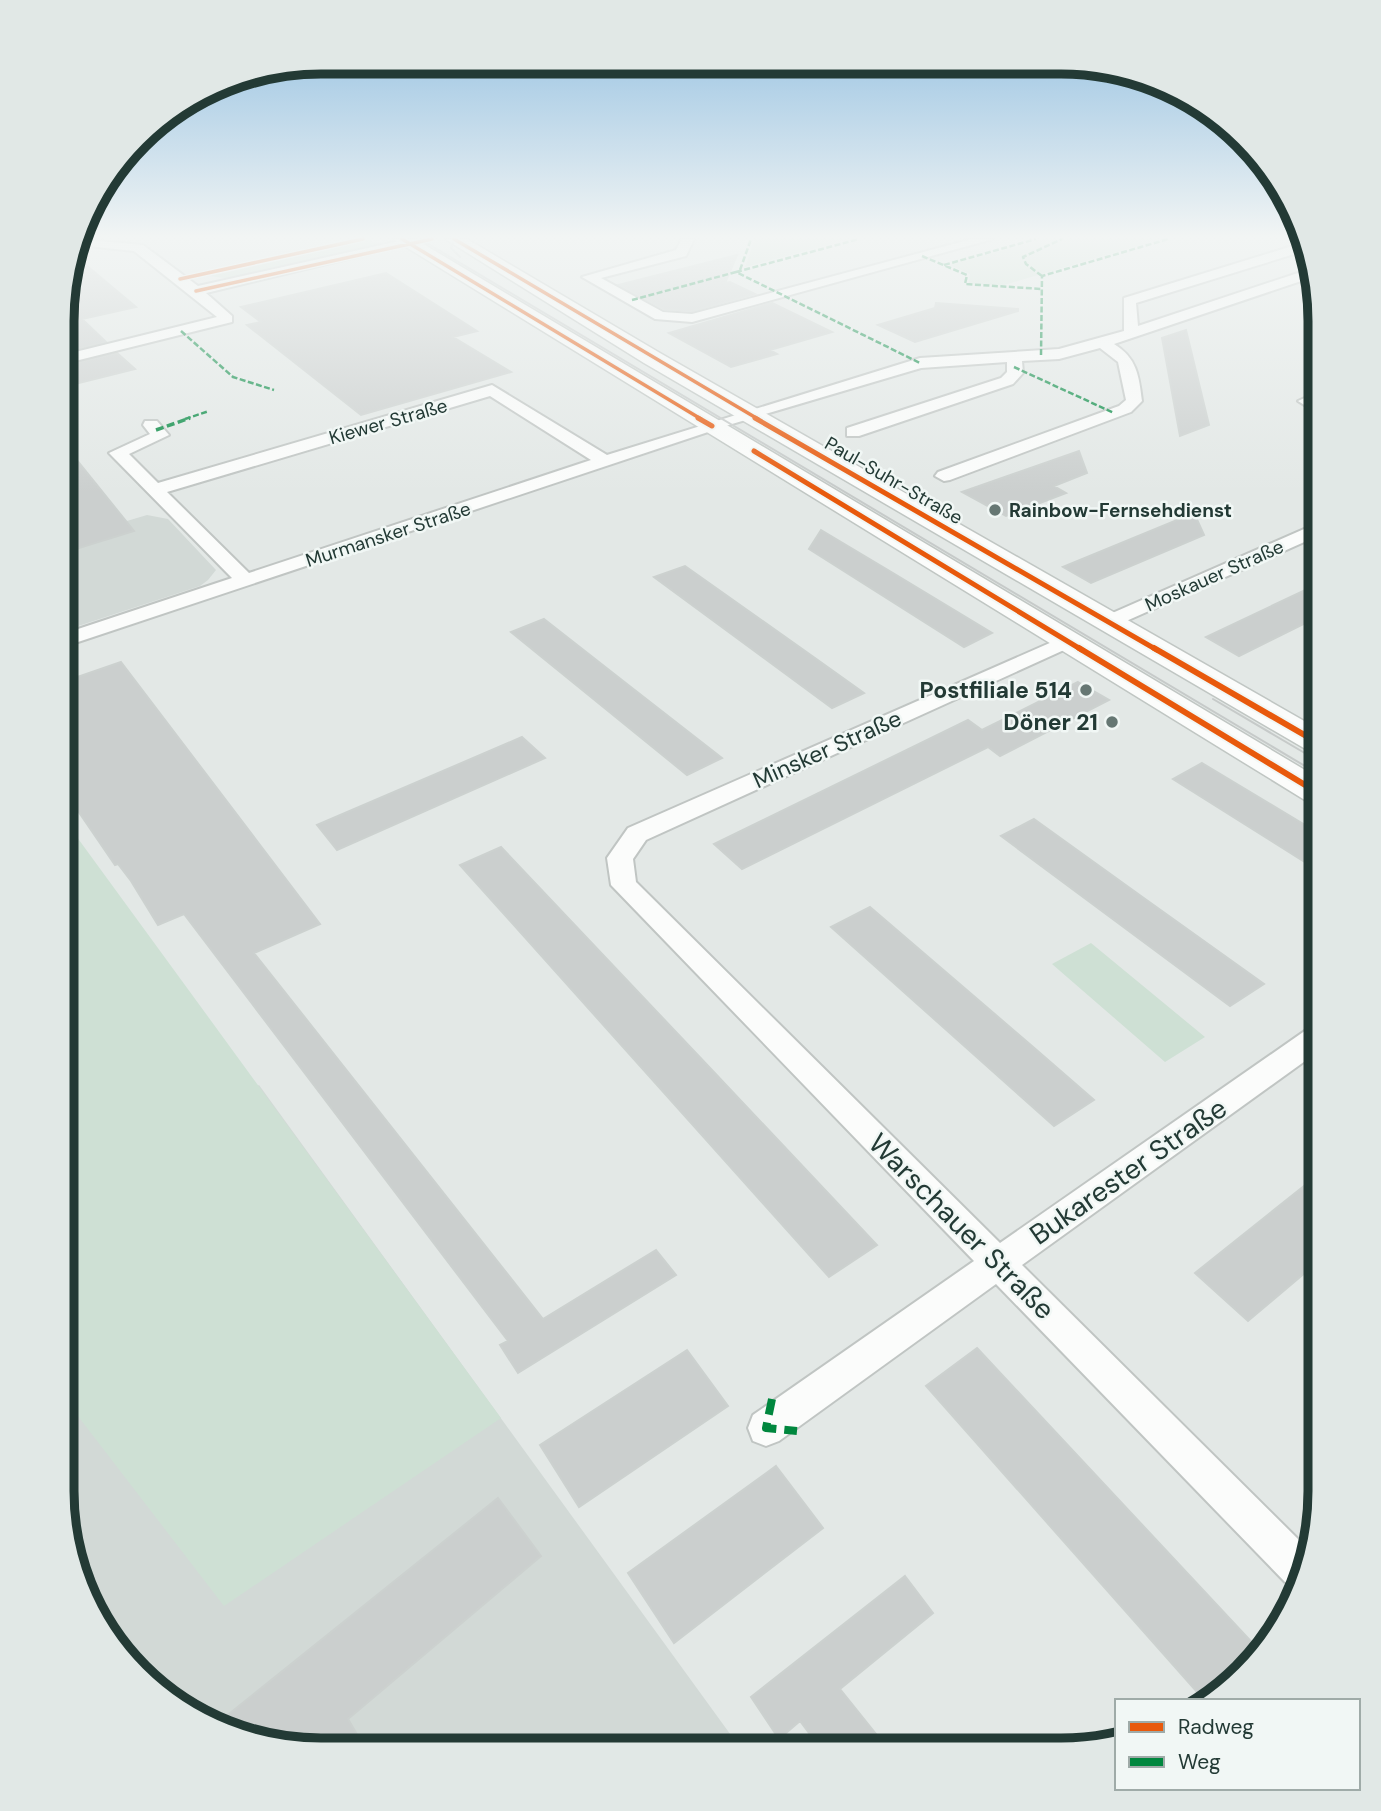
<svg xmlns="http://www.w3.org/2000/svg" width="1381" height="1811" font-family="'DM Sans',sans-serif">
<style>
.built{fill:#d2d9d6}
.green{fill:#cee0d4}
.building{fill:#cbcfce;stroke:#ccd1cf;stroke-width:2}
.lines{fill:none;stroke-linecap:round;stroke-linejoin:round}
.street-casing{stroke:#c0c5c3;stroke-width:4}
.secondary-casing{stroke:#c0c6c3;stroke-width:3}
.street{fill:#fbfcfb;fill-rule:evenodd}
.secondary{fill:#fbfcfb;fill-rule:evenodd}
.tram{stroke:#c6cac9;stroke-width:2}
.quiet-far2{stroke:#00873e;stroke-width:2.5;stroke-dasharray:6 2.5;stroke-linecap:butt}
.quiet-far1{stroke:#00873e;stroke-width:3.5;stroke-dasharray:8 3.5;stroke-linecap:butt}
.quiet{stroke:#00873e;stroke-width:8;stroke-dasharray:16 8;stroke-linecap:butt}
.cycleway-far2-casing{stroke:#f1f7f5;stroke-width:6}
.cycleway-far1-casing{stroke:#f1f7f5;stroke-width:9}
.cycleway-casing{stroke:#f1f7f5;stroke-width:10}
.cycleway-far2{stroke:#e8590c;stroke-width:3.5}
.cycleway-far1{stroke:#e8590c;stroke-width:5}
.cycleway{stroke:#e8590c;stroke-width:6}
.poi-dot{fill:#667773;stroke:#f1f7f5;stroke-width:2.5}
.labels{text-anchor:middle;stroke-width:5;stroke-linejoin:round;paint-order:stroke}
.far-street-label{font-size:19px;fill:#233a35;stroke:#f1f7f5}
.far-poi-label{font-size:19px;font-weight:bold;fill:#233a35;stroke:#f1f7f5;text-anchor:start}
.poi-label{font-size:23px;font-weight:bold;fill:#233a35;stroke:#f1f7f5;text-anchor:end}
.street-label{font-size:23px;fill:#233a35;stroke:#f1f7f5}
.near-street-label{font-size:28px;fill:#233a35;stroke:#f1f7f5}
.rim{fill:none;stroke:#233a35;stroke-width:9}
</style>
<rect width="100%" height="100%" fill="#e3e8e6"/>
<!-- built -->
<path class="built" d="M147,515L168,519L216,570L208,580L200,586L63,631V540Z
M259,1085L741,1749L287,1748L176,1706L88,1606L61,1491L62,1198Z"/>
<!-- green -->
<path class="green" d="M755,239H850L745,267Z
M1043,239H1161L1004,285L969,284L970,274L950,265Z
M370,240L381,246L231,279L210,276Z
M63,818L501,1418L224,1606L61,1394Z
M1091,943L1205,1037L1165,1062L1052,964Z"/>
<!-- building -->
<path class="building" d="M74,255L136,307L82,319L106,342L63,352L64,286Z
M737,255L725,283L730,282L755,294L692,311L664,309L618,285Z
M386,273L477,331L453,337L511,372L361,415L247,325L261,322L241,307Z
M772,303L832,332L770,350L777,354L731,367L669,333Z
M936,303L1018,309V311L915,342L878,325L935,308Z
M1186,330L1209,425L1180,436L1162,338Z
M117,353L135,369L63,387V366Z
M63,443L134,531L63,553Z
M1079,451L1087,473L1054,486L1066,493L1006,516L962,492Z
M1194,513L1204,535L1091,583L1063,567Z
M821,530L893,573L992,633L964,647L809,549Z
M685,566L815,658L864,693L832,708L654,577Z
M1320,583V616L1239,656L1206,637Z
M544,619L627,684L722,758L687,775L511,632Z
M121,662L320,924L254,953L543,1319L656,1250L676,1275L518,1373L500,1345L508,1341L184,914L158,925L131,881L118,864L115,865L63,789V682Z
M1078,682L1109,700L1000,756L988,747L742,869L714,844L968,720L982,730Z
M522,737L545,758L337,850L317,825Z
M1202,763L1320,834L1319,871L1173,779Z
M1034,819L1141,896L1264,984L1230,1006L1001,836Z
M501,847L711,1069L877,1245L829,1277L460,865Z
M870,907L1032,1046L1094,1100L1054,1126L831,927Z
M1319,1174V1261L1248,1321L1195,1273Z
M977,1348L1261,1652L1232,1685L1205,1701L926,1386Z
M687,1350L728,1406L579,1507L540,1445Z
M776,1466L823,1528L674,1643L628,1573Z
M498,1498L541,1556L348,1719L365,1748H287L219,1722Z
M905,1576L933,1613L840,1689L888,1749H821L800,1721L779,1739L751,1697Z"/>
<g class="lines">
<!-- street casing -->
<g class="street-casing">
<path id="street" d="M79,239L143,245L198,286L408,239L414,243L206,293L232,316V322L63,364V355L217,317L134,251L78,245Z
M682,239H694L686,256L601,278L663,312L692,314L972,239H993L692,322L655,319L582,277L676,250Z
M1302,243L1304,251L1136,303L1138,326L1304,271L1308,270L1310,278L1114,344C1137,358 1139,376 1142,401L1131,412L950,480L944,481L935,476L938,472L1119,406L1126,400L1118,362L1100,348L1059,359L1022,361L1023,373L1013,384L859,436H847V428L1001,378L1007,372V362L921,368L732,424L63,647V634L232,578L109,453L150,434L143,425L145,421H157L169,435L129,454L158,483L492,385L607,455L920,358L1059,349L1124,331V298ZM490,396L591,460L249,573L167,492Z
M1320,391V402L1306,406L1298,401Z
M1320,522V535L1115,626L1108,628L1098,622L1101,618Z
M1068,635L1078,641L1075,645L646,840L633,859L636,882L1000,1243L1309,1028L1319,1025V1051L1022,1265L1306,1547L1293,1585L1285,1582L996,1284L779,1441L766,1446L753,1441L748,1428L753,1415L974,1261L611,885L607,858L628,828Z"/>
</g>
<!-- secondary casing -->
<g class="secondary-casing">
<path id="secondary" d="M393,239H415L1320,779V805L1308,802Z
M445,239H467L660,353L1320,730V754L1309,751L644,363Z"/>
</g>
<!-- street -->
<use href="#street" class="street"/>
<!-- secondary -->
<use href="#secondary" class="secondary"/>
<!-- tram -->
<path class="tram" d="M420,239L1320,775
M454,239L451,248L460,257
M1213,699L1320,762"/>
<!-- quiet-far2 -->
<path class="quiet-far2" d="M922,256L967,275L965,284L1042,289
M944,265L1036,239
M740,270L751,239
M736,272L859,239
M1042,276L1026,264L1023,257L1062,239
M632,300L736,272L920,363
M181,331L233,377L274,390
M1041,355L1042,276L1168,239
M1014,367L1114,413
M185,419L209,411"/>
<!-- quiet-far1 -->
<path class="quiet-far1" d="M156,430L190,418"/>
<!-- quiet -->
<path class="quiet" d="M772,1399L766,1428L797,1431"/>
<!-- cycleway-far2 casing -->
<g class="cycleway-far2-casing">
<path id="cycleway-far2" d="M402,239L701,419
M454,239L758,419
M180,279L363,239
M196,291L432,239"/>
</g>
<!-- cycleway-far1 casing -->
<g class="cycleway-far1-casing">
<path id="cycleway-far1" d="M698,418L712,426
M755,418L1157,650
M754,451L1082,650"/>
</g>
<!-- cycleway casing -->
<g class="cycleway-casing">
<path id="cycleway" d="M1079,648L1320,794
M1154,648L1320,744"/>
</g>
<!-- cycleway-far2 -->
<use href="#cycleway-far2" class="cycleway-far2"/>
<!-- cycleway-far1 -->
<use href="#cycleway-far1" class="cycleway-far1"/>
<!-- cycleway -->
<use href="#cycleway" class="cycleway"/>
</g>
<!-- sky -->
<linearGradient id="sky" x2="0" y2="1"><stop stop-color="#8ebde0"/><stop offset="0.48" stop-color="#f2f5f4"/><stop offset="1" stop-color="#f2f5f4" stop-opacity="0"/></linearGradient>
<rect width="1381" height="493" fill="url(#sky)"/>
<!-- markers -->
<g class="poi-dot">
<circle cx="995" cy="510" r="7"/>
<circle cx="1086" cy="690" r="7"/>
<circle cx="1112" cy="722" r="7"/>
</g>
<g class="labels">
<!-- far-street labels -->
<g class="far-street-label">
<text transform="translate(388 421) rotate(-16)" y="7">Kiewer Straße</text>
<text transform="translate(894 480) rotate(30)" y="7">Paul-Suhr-Straße</text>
<text transform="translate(388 534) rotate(-18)" y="7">Murmansker Straße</text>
<text transform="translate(1214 575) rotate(-24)" y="7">Moskauer Straße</text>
</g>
<!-- far-poi labels -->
<g class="far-poi-label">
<text x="1009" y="517">Rainbow-Fernsehdienst</text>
</g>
<!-- poi labels -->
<g class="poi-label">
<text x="1072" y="698">Postfiliale 514</text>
<text x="1098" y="730">Döner 21</text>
</g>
<!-- street labels -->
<g class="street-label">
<text transform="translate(827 749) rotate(-24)" y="8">Minsker Straße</text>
</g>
<!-- near-street labels -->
<g class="near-street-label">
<text transform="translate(1128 1171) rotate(-35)" y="10">Bukarester Straße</text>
<text transform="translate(962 1226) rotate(45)" y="10">Warschauer Straße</text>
</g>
</g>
<!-- crop -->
<path d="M0 0H1381V1811H0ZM321 74H1061A247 247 0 0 1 1308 321V1491A247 247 0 0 1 1061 1738H321A247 247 0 0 1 74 1491V321A247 247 0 0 1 321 74Z" fill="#e1e8e6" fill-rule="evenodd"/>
<path class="rim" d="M321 74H1061A247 247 0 0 1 1308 321V1491A247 247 0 0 1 1061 1738H321A247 247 0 0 1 74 1491V321A247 247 0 0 1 321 74Z"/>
<!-- legend -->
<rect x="1115" y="1699" width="245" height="91" fill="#f1f7f5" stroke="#9faba8" stroke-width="2"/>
<rect x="1129" y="1722" width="35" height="10" fill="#e8590c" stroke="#9faba8" stroke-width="2"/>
<text x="1178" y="1734" font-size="21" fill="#233a35">Radweg</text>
<rect x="1129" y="1757" width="35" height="10" fill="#00873e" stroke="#9faba8" stroke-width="2"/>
<text x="1178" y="1769" font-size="21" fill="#233a35">Weg</text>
</svg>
